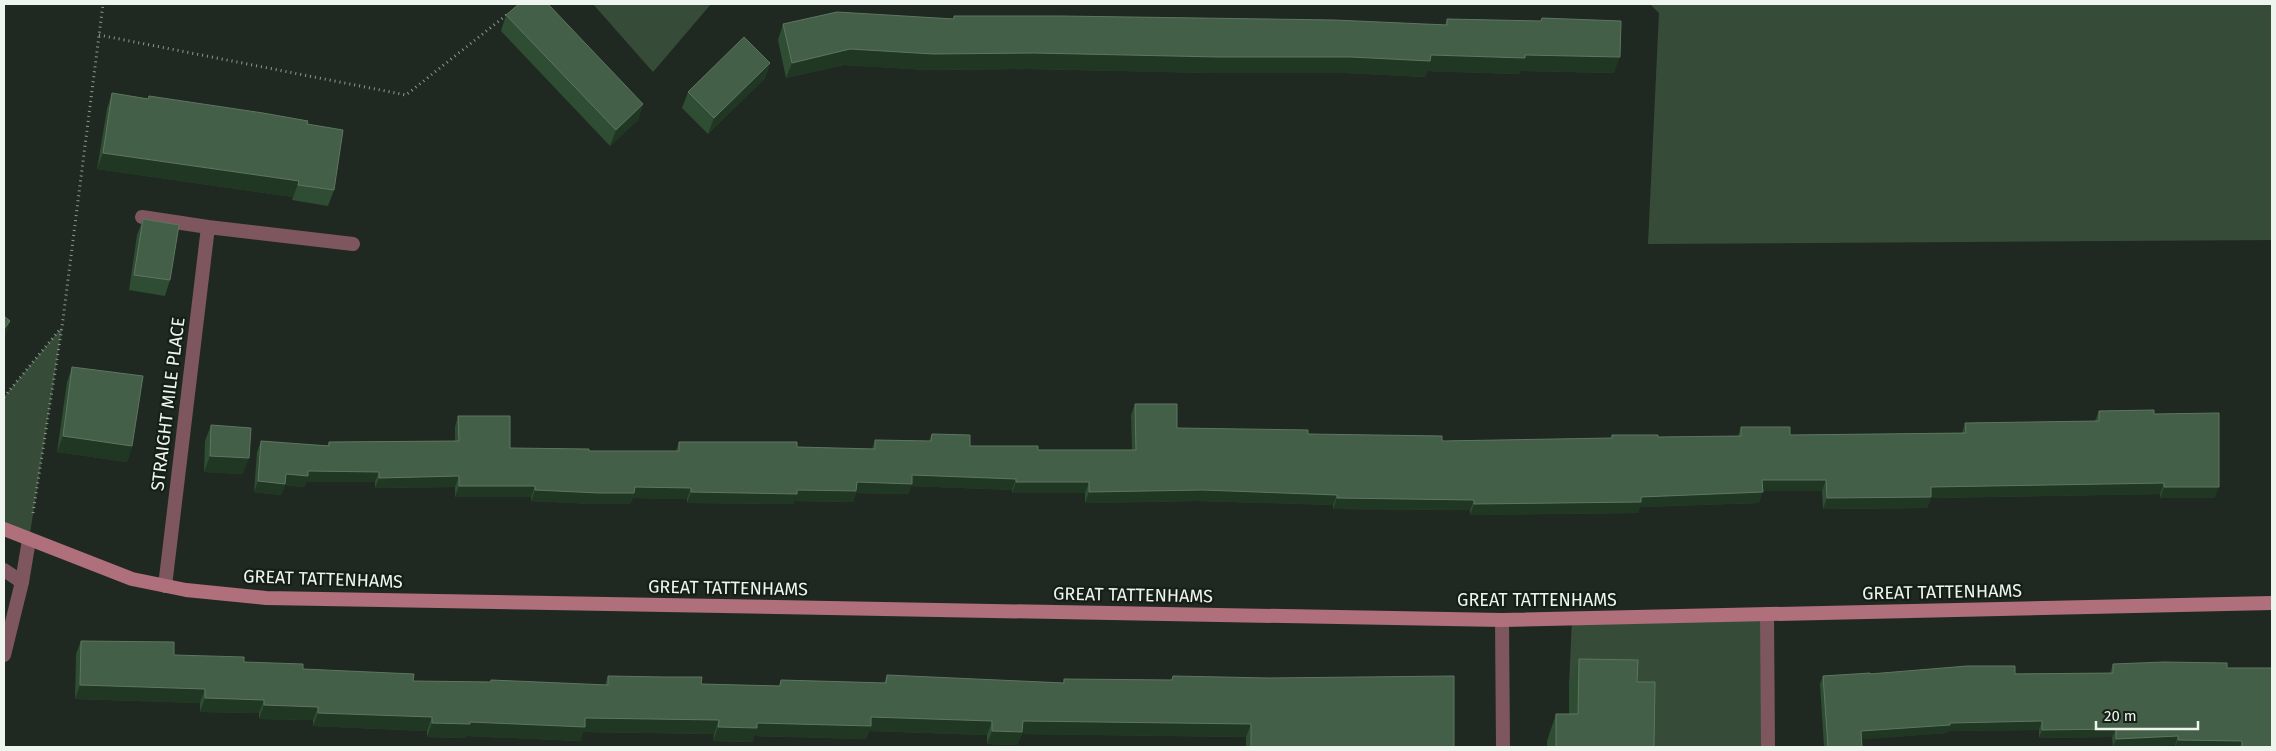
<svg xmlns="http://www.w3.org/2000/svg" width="2276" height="751" font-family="'Fira Sans',sans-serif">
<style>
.green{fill:#364c39}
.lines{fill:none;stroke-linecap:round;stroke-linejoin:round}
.path{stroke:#919891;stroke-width:3;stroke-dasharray:1 4;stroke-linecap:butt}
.service{stroke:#7e565d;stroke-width:14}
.minor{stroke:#7e565d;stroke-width:14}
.tertiary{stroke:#7e565d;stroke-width:14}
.secondary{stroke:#af6f7b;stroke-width:14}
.wall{fill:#2e4d33}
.shaded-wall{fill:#203723}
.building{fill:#435f47;stroke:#5e7661}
.labels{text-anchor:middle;stroke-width:4.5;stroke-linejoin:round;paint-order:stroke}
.street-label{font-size:18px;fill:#eef4ee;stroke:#161f17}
</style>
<rect width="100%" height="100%" fill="#202921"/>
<!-- green -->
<path class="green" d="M593,4H711L653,72Z
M1650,4H2272V240L1648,244L1659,13Z
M62,327L29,540L4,529V397Z
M1767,614L1768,747H1645L1569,686L1572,618Z"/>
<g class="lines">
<!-- path -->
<path class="path" d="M99,35L406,95L509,13
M4,397L61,328
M33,513L62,327L103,4"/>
<!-- service -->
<path class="service" d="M4,570L22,582
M1502,620L1503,747"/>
<!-- minor -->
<path class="minor" d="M142,217L208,227L353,244
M165,586L208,227
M1767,614L1768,747"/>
<!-- tertiary -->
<path class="tertiary" d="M4,655L22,582L29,540"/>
<!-- secondary -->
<path class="secondary" d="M4,529L132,579L186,590L266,598L1502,620L2272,603"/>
</g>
<!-- wall -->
<path class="wall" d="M506,15L643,104L638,120L610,146L501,31Z
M954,16L1445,25L1447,19L1540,21L1542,18L1614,73L1520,71L1519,74L1427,71L1425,77L1346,73H1213L1029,69L928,70L844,65L786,78L778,40L783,24L953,19Z
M770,63L765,78L708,134L682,108L688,92Z
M112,93L307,124L334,190L328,206L292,200L293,197L97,169L107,109Z
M143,219L170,280L165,296L129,290L137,235Z
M72,367L132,446L127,462L57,452L67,382Z
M1135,404L1177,428L1442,441L1611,438L1612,435L1658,437L1738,436L1741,427L1790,435L1962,433L1965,423L2095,421L2099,411L2154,414L2215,498H2160V494L1931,498L1927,508L1823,509L1822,491H1762L1759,503L1640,507L1638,513L1470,515V510L1333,509V505L1199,501L1085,503V493H1012V490L911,486L908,494L856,493L853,502L794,501L793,504L687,503V499L633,498L630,504H595L531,501V497H455V487L375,488V482H306L304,487L285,485L281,495L254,492L257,452L261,441L327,446L329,442L455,441V427L458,416L510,448L589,451H676L679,442L797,447L872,449L875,440L929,441L932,434L970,446L1038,450H1132L1131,415Z
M211,425L243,474L204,472L205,441Z
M81,641L174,655L244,662L303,669L413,681L490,682L491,680L605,685L608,676L701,684L779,686L781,680L884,683L887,675L1063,683L1064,679L1171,680L1173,676L1454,747H1246V737L1022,734L1017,745L987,744V735L869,731L866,739L754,736L752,742L713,741L714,734L583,732L580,741L466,736L465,738L427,737V731L313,726V720L259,719V713L200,712V703L75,699L76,654Z
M1579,659L1637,682L1654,747H1547V741L1556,714H1569V686Z
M2113,664L2227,668L2272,747H2175V745L2113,747L2112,737L2039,738V730L1948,731L1947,733L1862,739V747H1824L1820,684L1823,676L1870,674L2110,673Z"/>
<!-- shaded-wall -->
<path class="shaded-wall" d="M850,49L1034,53L1525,55L1620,57L1614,73L1520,71L1519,74L1427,71L1425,77L1346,73H1213L1029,69L928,70L844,65L786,78L792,63Z
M770,63L765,78L708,134L714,118Z
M643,104L638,120L610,146L616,130Z
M103,153L299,181L293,197L97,169Z
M10,321L5,337L4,338V329Z
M63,436L132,446L127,462L57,452Z
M210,456L249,458L243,474L204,472Z
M308,471L379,472L375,482H306L304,487L285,485L281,495L254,492L258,481L286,474Z
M912,475L1016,479L1012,490L911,486L908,494L856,493L853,502L794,501L793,504L687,503L691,492L797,490L857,482Z
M459,476L455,487L375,488L379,478Z
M1762,480H1826L1822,491H1759Z
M1016,482H1089L1085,493H1012Z
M2164,483L2160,494L1931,498L1927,508L1823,509L1827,498L1931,487Z
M459,486H535L531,497H455Z
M635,487L691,488L687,499L633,498L630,504H595L531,501L535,490Z
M2164,487H2219L2215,498H2160Z
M1203,490L1337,495L1333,505L1199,501L1085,503L1089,492Z
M1763,492L1759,503L1640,507L1638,513L1470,515L1474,504Z
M1337,498L1474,500L1470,510L1333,509Z
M80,685L205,689L200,703L75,699Z
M205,698L264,700L259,713L200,712Z
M264,705L318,707L313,720L259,719Z
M318,713L432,717L427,731L313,726Z
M871,717L992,721L987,735L869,731L866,739L754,736L752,742L713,741L718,727L757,723Z
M585,718L719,720L714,734L583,732L580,741L466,736L465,738L427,737L432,723Z
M1023,721L1251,724L1246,737L1022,734L1017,745L987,744L992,731Z
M2042,721L2039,730L1948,731L1947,733L1858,740L1861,731L1950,723Z
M2116,729L2112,737L2039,738L2042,730Z
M2178,736L2175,745L2113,747L2116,739Z
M2178,740L2242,741L2240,747H2175Z"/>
<!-- building -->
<path class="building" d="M519,4H548L643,104L616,130L506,15Z
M837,12L954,19V16H1061L1334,20L1447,25V19L1541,21L1542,18L1621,21L1620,57L1525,55V58L1431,55L1430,61L1351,57H1219L1034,53L933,54L850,49L792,63L783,24Z
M744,37L770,63L714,118L688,92Z
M112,93L148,99L149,96L263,113L308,121L307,124L343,130L334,190L298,185L299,181L103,153Z
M143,219L179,225L170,280L134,275Z
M4,316L10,321L4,329Z
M72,367L143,376L132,446L63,436Z
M1135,404H1177V428L1308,430V434L1442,436V441L1612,438V435H1658V437L1741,436V427H1790V435L1966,433L1965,423L2099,421V411L2154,410V414L2219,413V487H2164V483L1931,487V497L1827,498L1826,480H1762L1763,492L1641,497V502L1474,504V500L1337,498V495L1203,490L1089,492V482H1016V479L912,475V484L857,482L856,491L797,490V494L691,492V488L635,487L634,493H599L535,490V486H459V476L379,478V472L308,471V476L286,474L285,484L258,481L261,441L329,446V442L459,441L458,416H510V448L589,449V451H679V442H797V447L875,449V440L931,441L932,434L970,435V446H1038V450H1136Z
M211,425L251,428L249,458L210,456Z
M81,641L174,642V655L244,657V662L303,664V669L414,674L413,681L491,682V680L608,685V676L664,677H702L701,684L780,686L781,680L886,683L887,675L1064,683V679L1172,680L1173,676L1269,678L1454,676V747H1251V724L1023,721L1022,732L992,731V721L871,717V726L757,723V728L718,727L719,720L585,718V727L470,722V724L432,723V717L318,713V707L264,705V700L205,698V689L80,685Z
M1579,659L1638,660L1637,682H1655L1654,747H1556V714H1578Z
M2164,662L2227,663V668H2272V747H2242V741L2178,740V736L2116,739V729L2042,730V721L1950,723V725L1861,731L1862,747H1828L1823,676L1870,673V674L1967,666H2015V674L2113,673V664Z"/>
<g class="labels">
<!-- street labels -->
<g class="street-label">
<text transform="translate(168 404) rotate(-83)" y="6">STRAIGHT MILE PLACE</text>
<text transform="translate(323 579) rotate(2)" y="6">GREAT TATTENHAMS</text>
<text transform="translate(728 588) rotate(1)" y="6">GREAT TATTENHAMS</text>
<text transform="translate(1942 592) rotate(-1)" y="6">GREAT TATTENHAMS</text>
<text transform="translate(1133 595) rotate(1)" y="6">GREAT TATTENHAMS</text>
<text x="1537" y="606">GREAT TATTENHAMS</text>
</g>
</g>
<!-- border -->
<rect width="2276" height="751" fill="none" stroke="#eef4ee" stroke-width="10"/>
<!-- scale -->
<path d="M2096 721v8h102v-8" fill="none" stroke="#eef4ee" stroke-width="2.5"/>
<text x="2104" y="721" font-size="15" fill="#eef4ee" stroke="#161f17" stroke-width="4" paint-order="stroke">20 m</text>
</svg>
